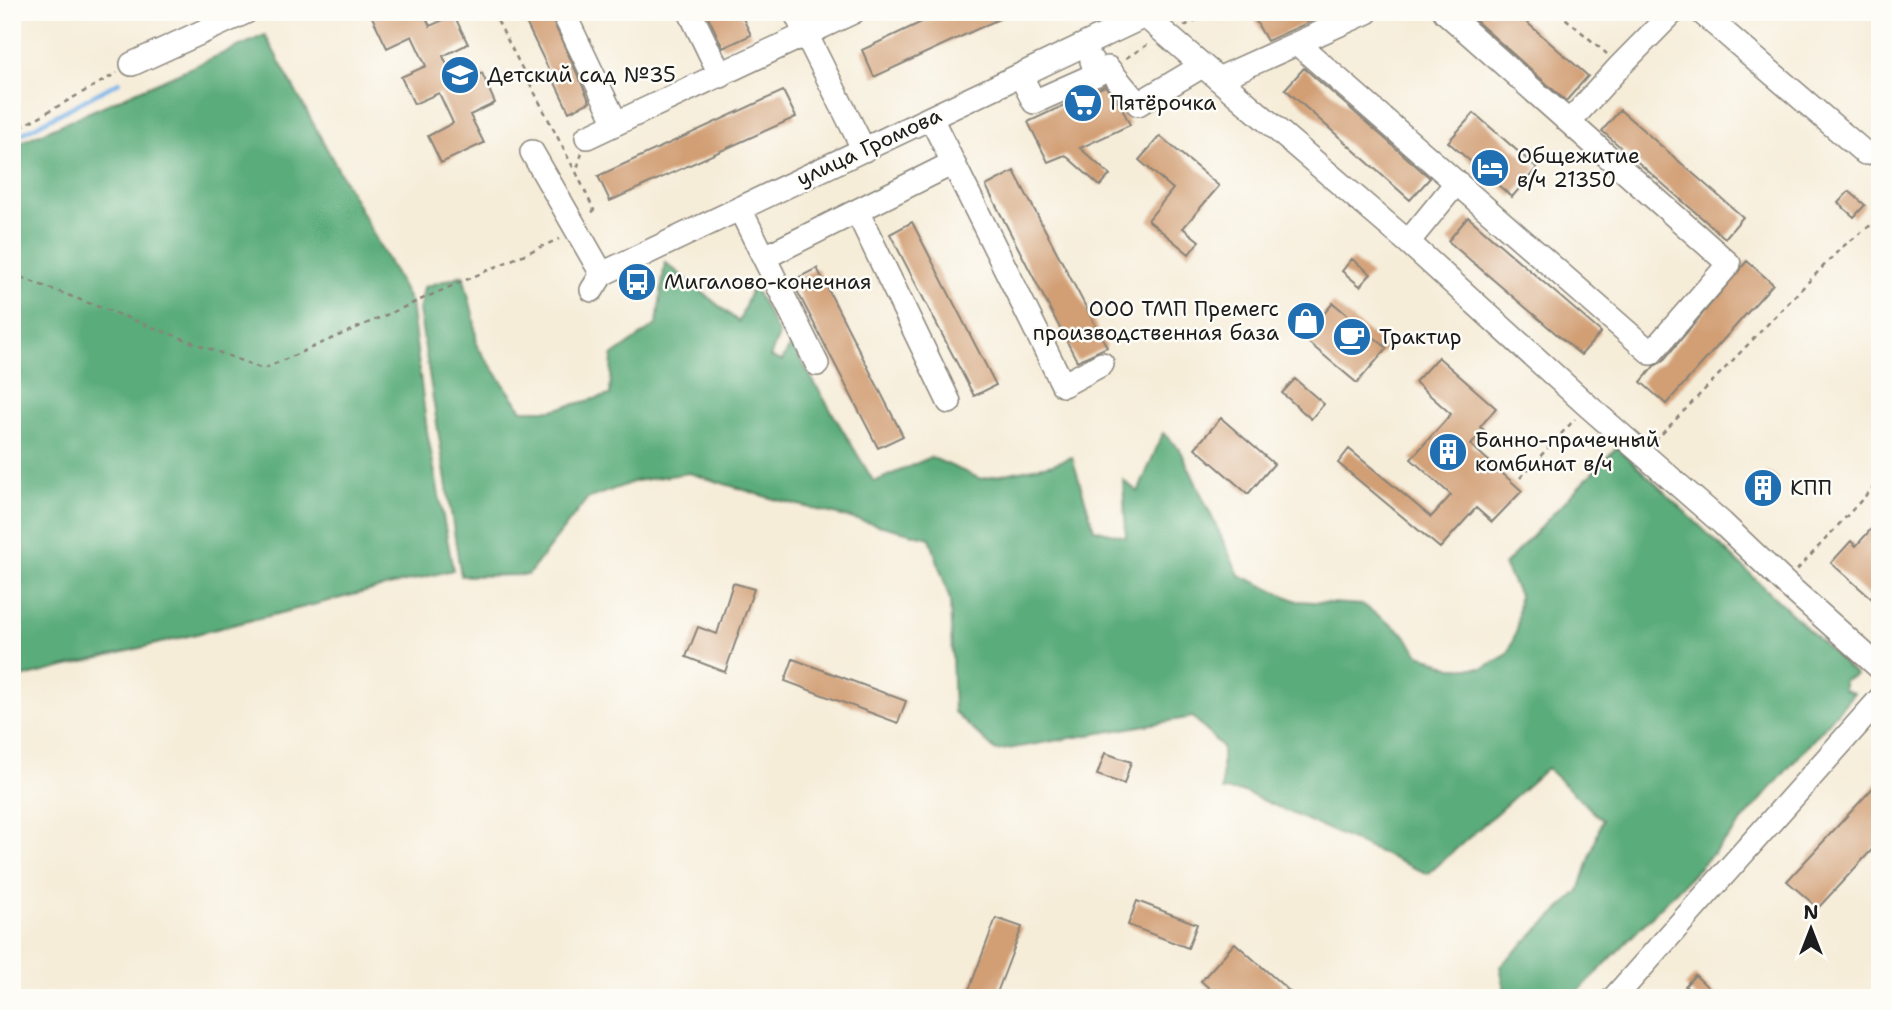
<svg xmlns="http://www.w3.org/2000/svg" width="1892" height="1010" font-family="'Shantell Sans',sans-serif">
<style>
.forest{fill:#5aac7a;stroke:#3b644b;stroke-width:2}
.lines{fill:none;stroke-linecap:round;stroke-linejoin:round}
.stream{stroke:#76b1e7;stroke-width:4.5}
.building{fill:#d29f74}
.minor-casing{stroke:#89847a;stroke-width:26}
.path{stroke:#89847a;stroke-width:2.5;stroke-dasharray:5 5;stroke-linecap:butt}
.minor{stroke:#fff;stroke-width:23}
.labels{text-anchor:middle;stroke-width:5;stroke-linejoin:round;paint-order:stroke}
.poi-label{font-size:21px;fill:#1c1c1c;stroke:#fdfcf7;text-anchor:start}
.street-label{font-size:21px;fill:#1c1c1c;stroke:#fdfcf7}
</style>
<rect width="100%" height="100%" fill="#fdfcf7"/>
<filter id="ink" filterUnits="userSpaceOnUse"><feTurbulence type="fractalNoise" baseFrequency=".0143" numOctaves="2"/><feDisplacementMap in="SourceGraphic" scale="14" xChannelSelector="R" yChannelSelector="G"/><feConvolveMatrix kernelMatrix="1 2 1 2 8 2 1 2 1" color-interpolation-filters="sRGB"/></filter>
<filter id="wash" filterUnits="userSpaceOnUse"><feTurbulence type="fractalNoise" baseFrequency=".00686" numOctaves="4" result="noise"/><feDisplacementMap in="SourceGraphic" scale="28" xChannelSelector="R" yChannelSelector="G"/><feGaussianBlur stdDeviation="1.57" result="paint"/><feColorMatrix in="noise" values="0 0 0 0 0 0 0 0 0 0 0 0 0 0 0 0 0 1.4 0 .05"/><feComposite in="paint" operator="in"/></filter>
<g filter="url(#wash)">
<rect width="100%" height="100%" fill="#f6edd9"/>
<!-- forest -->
<path class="forest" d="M265,35L411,303L427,431L453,570L12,680V555L25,550L12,511V146Z
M665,262L739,322L753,285L779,335L770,357L782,361L791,344L874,482L931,457L981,479L1053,464L1072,457L1094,529L1126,537L1123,480L1138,492L1163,433L1181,451L1239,575L1297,601L1363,605L1403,633L1419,654L1452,668H1483L1508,654L1517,629L1519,595L1504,565L1617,447L1856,675L1844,680V690L1854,693L1726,840L1572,998H1506L1500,966L1579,891L1602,820L1547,768L1428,874L1244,792L1222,790V747L1193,717L996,751L954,712L950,600L930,538L770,498L689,473L636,481L587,499L528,575L461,576L419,310L424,287L463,275L474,318L477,346L522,410H552L610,395L612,356L657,324Z"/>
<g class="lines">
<!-- stream -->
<path class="stream" d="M12,139L119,82"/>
</g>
<g id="blocks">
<!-- building -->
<path class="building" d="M382,12H423L430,26L454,15L468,44L443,56L456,85L482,73L495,103L470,115L484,143L441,163L428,136L453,123L439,93L414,104L401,77L426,66L412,36L387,48L372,17Z
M521,12H549L590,102L569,112Z
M706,12H740L751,35L723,48Z
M943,12H1014L874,77L862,50Z
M1268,12H1332L1267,41L1254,18Z
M1466,12H1515L1588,76L1566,101Z
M1304,68L1430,178L1410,200L1285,89Z
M1105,86L1121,106L1130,125L1080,148L1110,175L1100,186L1065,155L1048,162L1028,122Z
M783,91L796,117L610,201L598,176Z
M1620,110L1743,217L1725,238L1602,131Z
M1474,113L1537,168L1512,197L1448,142Z
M1160,136L1219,186L1183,228L1199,241L1189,254L1148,220L1173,189L1139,160Z
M1014,171L1107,347L1077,361L986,186Z
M1849,191L1865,205L1854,217L1838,203Z
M1468,217L1601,332L1581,355L1448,241Z
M912,222L996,385L974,396L890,234Z
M1352,259L1371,274L1360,286L1342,271Z
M1747,261L1773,284L1666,404L1641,382L1654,366L1662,362Z
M817,268L903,436L878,448L792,281Z
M1333,303L1387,348L1357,383L1303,338Z
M1438,357L1496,408L1480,427L1484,430L1471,445L1522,491L1492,522L1476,508L1440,548L1338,463L1349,449L1431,517L1451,495L1411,459L1451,414L1415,382Z
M1295,379L1324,404L1311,419L1282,393Z
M1221,418L1274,464L1248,494L1195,448Z
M1768,471L1779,480L1758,506L1747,496Z
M1880,519V606L1831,563L1851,541L1856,546Z
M733,583L754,589L725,672L686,657L698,627L717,634Z
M793,659L906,701L898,723L785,681Z
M1105,753L1131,762L1124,784L1097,775Z
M1880,780V841L1818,908L1787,881Z
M1137,901L1197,924L1188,948L1128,925Z
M996,918L1022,927L995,998H966Z
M1235,943L1297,998H1220L1201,981Z
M1695,975L1719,998H1697L1685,986Z"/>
</g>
</g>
<g filter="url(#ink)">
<use href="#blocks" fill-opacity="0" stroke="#89847a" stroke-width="2"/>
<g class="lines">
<!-- minor casing -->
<g class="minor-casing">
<path id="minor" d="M563,12L616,123
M690,12L721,76
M795,12L864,150
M1701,12L1865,153
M1145,16L1408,242L1588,406L1722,523L1785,583L1880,668
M1298,44L1651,353L1729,264L1445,12
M132,64L246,12
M1097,74L1108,68L1138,104L1202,66
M1021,76L1034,102L1097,74L1092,61
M1218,79L1367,12
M931,118L1063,385L1102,364
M1569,122L1620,66L1673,12
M587,137L853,12
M532,152L602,274
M740,209L817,364
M857,211L949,402
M1408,242L1457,182
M765,257L953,163
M592,290L602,274L1153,12
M1614,998L1880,699"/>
</g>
<!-- path -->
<path class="path" d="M493,12L575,171
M1084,12L1088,22
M1558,12L1607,54
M1184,26L1213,12
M1126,58L1147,45
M12,132L117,73
M582,153L576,172L594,210L591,214
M12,274L263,369L559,239
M1655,441L1841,248L1880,218
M1520,478L1575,419
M1797,570L1880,480"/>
<!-- minor -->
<use href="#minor" class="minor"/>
</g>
</g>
<!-- icons -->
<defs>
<g id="school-disc" transform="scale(2.0125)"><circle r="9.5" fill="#1f6fb2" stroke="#fdfcf7"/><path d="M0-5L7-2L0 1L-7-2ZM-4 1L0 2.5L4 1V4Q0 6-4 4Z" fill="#fff"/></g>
<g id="supermarket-disc" transform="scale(2.0125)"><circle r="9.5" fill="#1f6fb2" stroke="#fdfcf7"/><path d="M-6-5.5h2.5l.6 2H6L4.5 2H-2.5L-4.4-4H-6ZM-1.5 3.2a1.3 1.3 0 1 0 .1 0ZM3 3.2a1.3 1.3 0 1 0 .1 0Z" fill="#fff"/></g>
<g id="hotel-disc" transform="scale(2.0125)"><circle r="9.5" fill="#1f6fb2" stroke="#fdfcf7"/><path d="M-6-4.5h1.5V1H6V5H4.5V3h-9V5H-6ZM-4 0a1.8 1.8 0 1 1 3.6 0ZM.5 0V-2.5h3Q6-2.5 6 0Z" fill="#fff"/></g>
<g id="bus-disc" transform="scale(2.0125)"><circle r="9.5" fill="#1f6fb2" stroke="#fdfcf7"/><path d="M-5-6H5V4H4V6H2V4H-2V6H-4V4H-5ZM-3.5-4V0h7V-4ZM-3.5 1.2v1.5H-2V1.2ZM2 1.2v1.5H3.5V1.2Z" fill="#fff"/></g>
<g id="shop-disc" transform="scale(2.0125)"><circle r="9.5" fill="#1f6fb2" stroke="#fdfcf7"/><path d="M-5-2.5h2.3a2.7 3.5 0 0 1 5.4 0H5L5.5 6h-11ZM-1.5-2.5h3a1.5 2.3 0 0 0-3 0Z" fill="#fff"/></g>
<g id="cafe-disc" transform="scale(2.0125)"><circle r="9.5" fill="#1f6fb2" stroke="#fdfcf7"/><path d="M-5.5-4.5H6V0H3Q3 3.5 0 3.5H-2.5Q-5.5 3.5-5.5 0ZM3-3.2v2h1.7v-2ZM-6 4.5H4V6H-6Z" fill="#fff"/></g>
<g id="building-disc" transform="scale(2.0125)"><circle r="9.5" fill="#1f6fb2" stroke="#fdfcf7"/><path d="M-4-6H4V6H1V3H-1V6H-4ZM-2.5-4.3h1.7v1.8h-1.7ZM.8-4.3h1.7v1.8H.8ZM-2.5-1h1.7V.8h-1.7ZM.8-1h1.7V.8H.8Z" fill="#fff"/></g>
</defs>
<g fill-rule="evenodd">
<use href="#school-disc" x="460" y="75"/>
<use href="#supermarket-disc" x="1083" y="103"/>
<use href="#hotel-disc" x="1490" y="168"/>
<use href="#bus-disc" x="637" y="282"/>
<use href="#shop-disc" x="1306" y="321"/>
<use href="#cafe-disc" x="1352" y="337"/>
<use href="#building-disc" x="1448" y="452"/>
<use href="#building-disc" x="1763" y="488"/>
</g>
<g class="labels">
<!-- poi labels -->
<g class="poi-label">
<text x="487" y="82">Детский сад №35</text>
<text x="1110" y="110">Пятёрочка</text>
<text x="1517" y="163">Общежитие<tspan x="1517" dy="24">в/ч 21350</tspan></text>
<text x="664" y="289">Мигалово-конечная</text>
<text x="1279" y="316" text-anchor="end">ООО ТМП Премегс<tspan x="1279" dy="24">производственная база</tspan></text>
<text x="1379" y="344">Трактир</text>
<text x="1475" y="447">Банно-прачечный<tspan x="1475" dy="24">комбинат в/ч</tspan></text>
<text x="1790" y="495">КПП</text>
</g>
<!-- street labels -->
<g class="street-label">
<text transform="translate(869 147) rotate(-25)" y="7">улица Громова</text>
</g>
</g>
<!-- margin -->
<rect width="1892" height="1010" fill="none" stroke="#fdfcf7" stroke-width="42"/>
<!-- north arrow -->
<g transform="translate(1811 929)" stroke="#fdfcf7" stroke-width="5" paint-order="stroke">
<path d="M0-5L12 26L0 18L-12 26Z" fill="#1c1c1c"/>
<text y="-10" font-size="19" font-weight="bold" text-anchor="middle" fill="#1c1c1c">N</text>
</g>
</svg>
